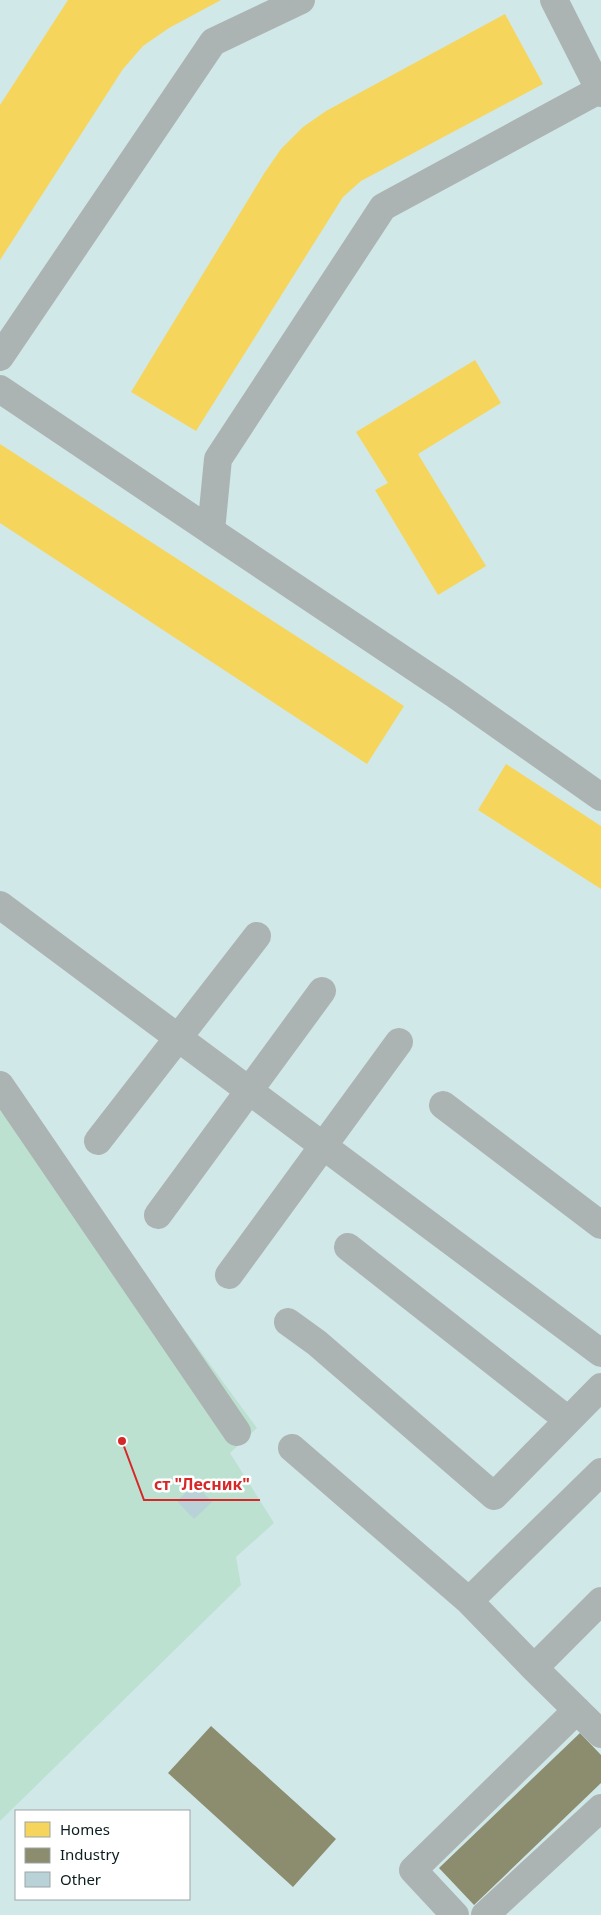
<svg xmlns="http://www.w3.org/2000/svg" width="601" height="1915" font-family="'Noto Sans',sans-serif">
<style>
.green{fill:#bce1d0}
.homes{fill:#f6d55c}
.industry{fill:#8c8c6e}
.building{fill:#b8d2d8}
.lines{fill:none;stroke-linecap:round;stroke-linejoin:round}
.minor{stroke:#acb4b3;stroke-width:28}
.leader{fill:none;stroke:#d62828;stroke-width:2}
.callout-dot{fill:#d62828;stroke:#fff;stroke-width:2}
.callout-label{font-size:16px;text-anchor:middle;font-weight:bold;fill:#d62828;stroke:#fff;stroke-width:5;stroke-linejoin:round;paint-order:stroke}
</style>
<rect width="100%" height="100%" fill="#d1e8e9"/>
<!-- green -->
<path class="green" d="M0,1079L257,1428L230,1453L274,1523L236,1557L241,1585L0,1821Z"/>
<!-- homes -->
<path class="homes" d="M68,0H221L169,28L143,46L123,69L0,260V105Z
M505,14L543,84L361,181L343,197L196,431L131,392L265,172L281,149L303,127L326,111Z
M475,360L501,403L418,454L486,566L438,595L375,490L388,483L356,432Z
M0,444L404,706L367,764L0,523Z
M506,764L601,826V889L478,810Z"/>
<!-- industry -->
<path class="industry" d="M211,1726L336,1839L293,1887L168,1773Z
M580,1733L601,1755V1783L474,1905L439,1868Z"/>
<!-- building -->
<path class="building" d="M195,1484L212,1502L194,1519L177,1501Z"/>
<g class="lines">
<!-- minor -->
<path class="minor" d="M554,0L601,93
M599,90L383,207L218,459L211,531L453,693L601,797
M0,357L213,42L301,0
M0,389L211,531
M0,905L601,1353
M0,1085L237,1432
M443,1105L601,1225
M98,1141L257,936
M158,1215L322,991
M348,1247L568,1420
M229,1275L399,1042
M288,1322L317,1343L494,1496L601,1387
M292,1448L469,1601
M601,1601L534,1668L601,1734
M534,1668L469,1601L601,1472
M455,1915L413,1870L577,1710
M485,1915L601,1808"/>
</g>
<!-- callouts -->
<path class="leader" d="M122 1441L144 1500H260"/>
<circle class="callout-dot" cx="122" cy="1441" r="5"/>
<g class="callout-label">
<text x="202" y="1490">ст "Лесник"</text>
</g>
<!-- legend -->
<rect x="15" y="1810" width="175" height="90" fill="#ffffff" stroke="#9ea5a5"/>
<rect x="25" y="1822" width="25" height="15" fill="#f6d55c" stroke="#9ea5a5"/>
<text x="60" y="1835" font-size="15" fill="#0d1d1e">Homes</text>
<rect x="25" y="1848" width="25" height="15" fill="#8c8c6e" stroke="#9ea5a5"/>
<text x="60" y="1860" font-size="15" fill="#0d1d1e">Industry</text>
<rect x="25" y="1872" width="25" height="15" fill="#b8d2d8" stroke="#9ea5a5"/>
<text x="60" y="1885" font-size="15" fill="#0d1d1e">Other</text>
</svg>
